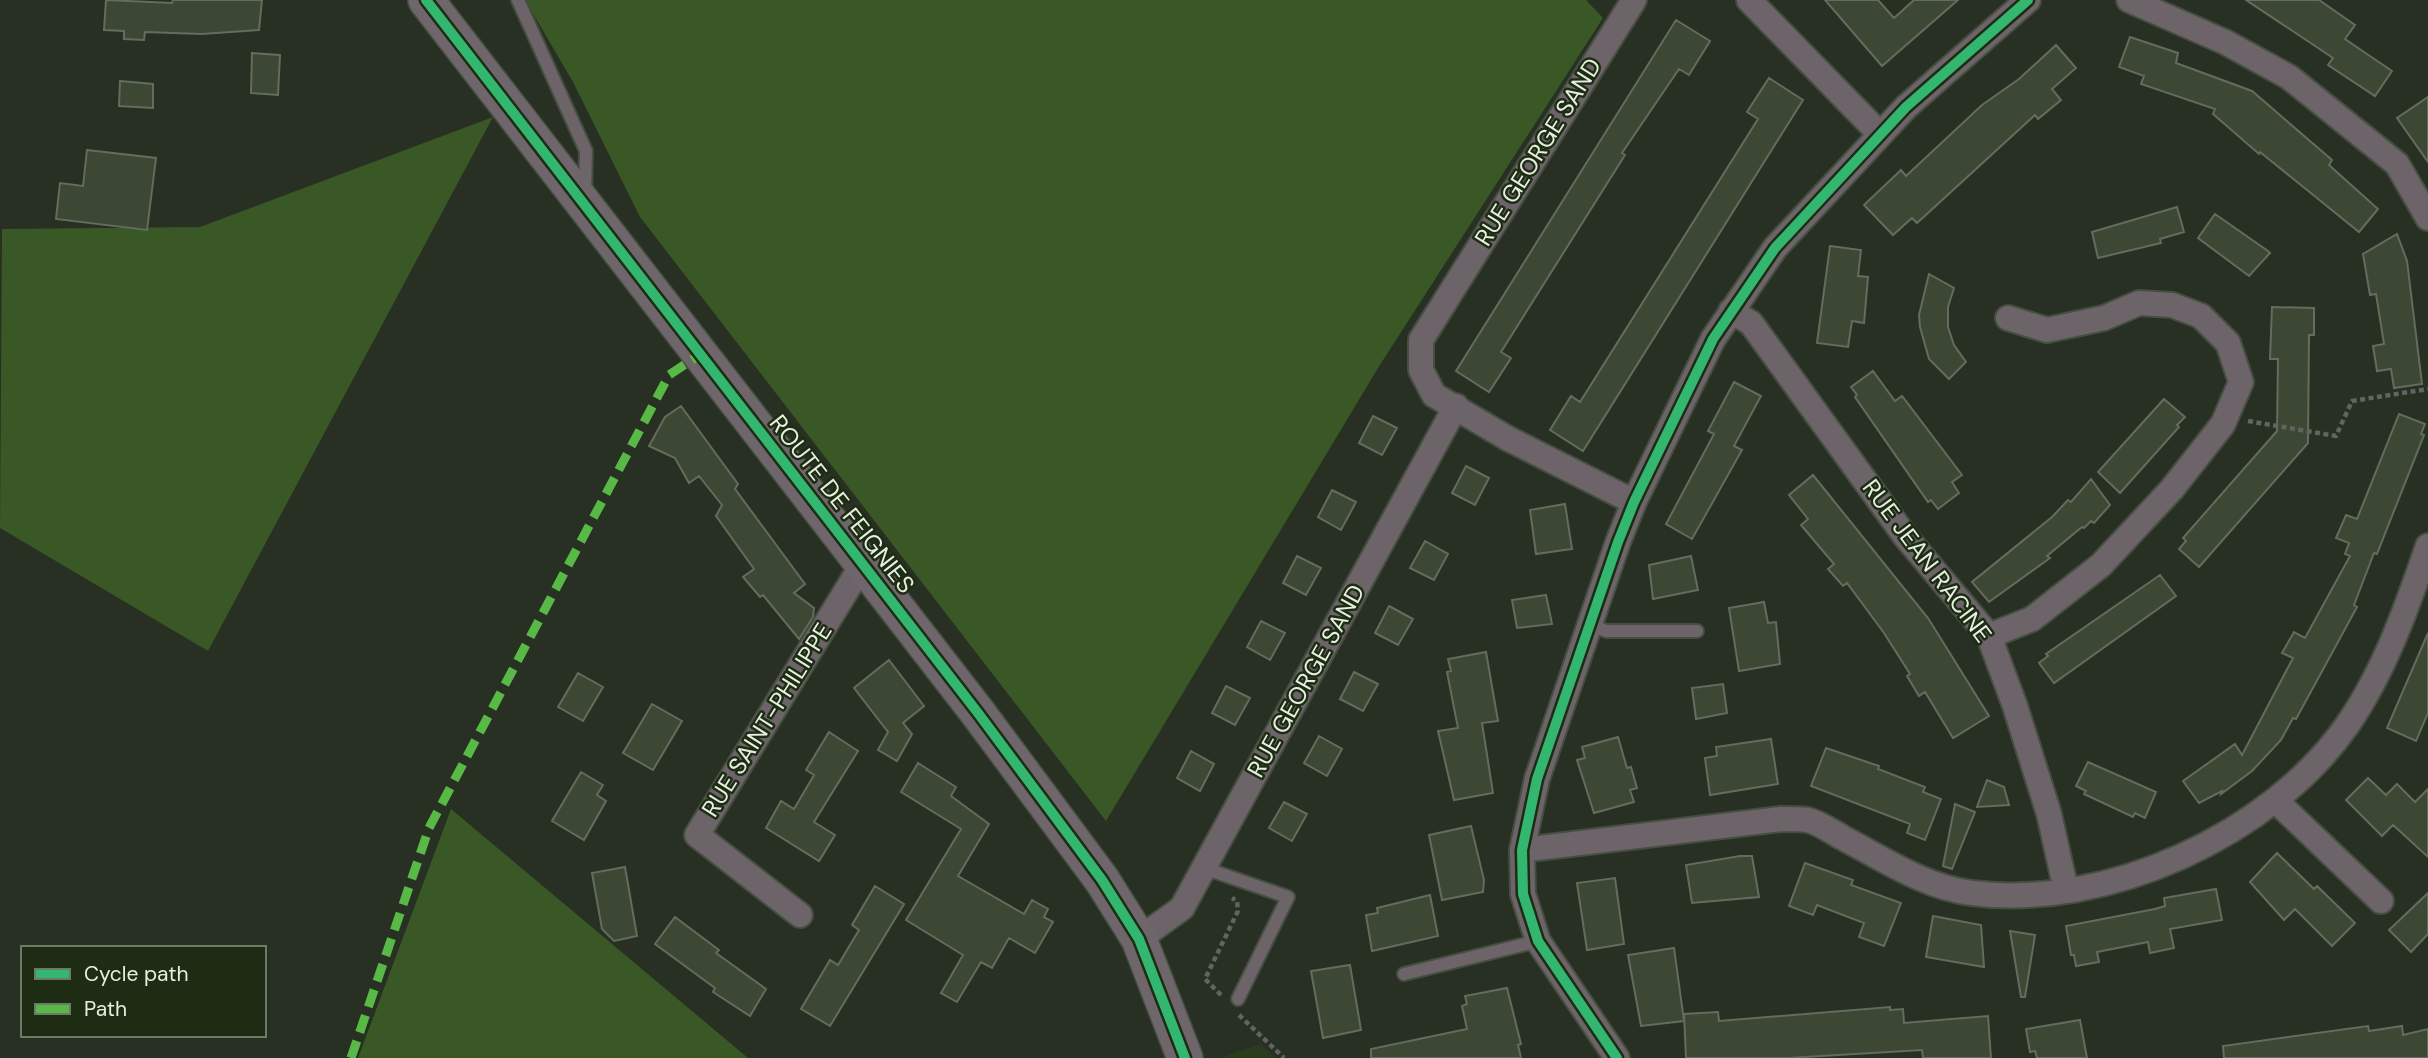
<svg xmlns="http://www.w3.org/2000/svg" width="2428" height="1058" font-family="'DM Sans',sans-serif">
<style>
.built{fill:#2a3b1e}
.green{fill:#3a5726}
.building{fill:#3c4833;stroke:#646b5f;stroke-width:2}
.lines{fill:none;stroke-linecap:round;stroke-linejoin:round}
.lane-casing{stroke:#464e41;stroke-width:16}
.street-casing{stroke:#464e41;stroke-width:28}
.secondary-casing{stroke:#464e41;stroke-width:38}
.path{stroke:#636361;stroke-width:4.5;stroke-dasharray:5 3.5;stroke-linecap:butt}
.lane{stroke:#6d646a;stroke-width:12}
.street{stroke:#6d646a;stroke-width:24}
.secondary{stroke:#6e666a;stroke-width:35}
.quiet{stroke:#58b947;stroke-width:9;stroke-dasharray:18 9;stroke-linecap:butt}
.cycleway-casing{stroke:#1d2c13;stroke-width:15}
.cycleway{stroke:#33b770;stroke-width:10}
.labels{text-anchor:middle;stroke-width:5;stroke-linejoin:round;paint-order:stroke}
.street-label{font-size:24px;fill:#e6f0e0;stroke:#1d2c13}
</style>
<rect width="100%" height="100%" fill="#273022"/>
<!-- built -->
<path class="built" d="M1260,1044L1276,1058H1220Z"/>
<!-- green -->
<path class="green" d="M525,0H1586L1603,18L1378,368L1106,821L640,217L573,82Z
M493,117L208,651L0,528L2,229L200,227Z
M451,809L748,1058H358Z"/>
<!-- building -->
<path class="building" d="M106,0L172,3L173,0H262L259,30L202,34L145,32L144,40L124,39V31L104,30Z
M1825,0H1878L1894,18L1914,0H1958L1882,66Z
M2246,0H2319L2355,25L2345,39L2392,71L2375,96L2328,65L2333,58Z
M1676,20L1710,41L1689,75L1679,69L1622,153L1625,155L1501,352L1511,358L1489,392L1456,371Z
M2130,37L2178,53L2176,63L2252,91L2332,160L2329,165L2378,209L2359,232L2260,152L2259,154L2213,114L2215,109L2141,84L2144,76L2119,67Z
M2056,45L2076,68L2052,89L2061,100L2038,119L2035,115L1917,223L1912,218L1893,235L1864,205L1901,170L1906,176L1982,105L2019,79Z
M252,53L280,55L278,95L251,93Z
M1769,78L1803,100L1583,451L1550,430L1571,396L1580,402L1758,119L1747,112Z
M120,81L153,84V108L119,106Z
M2428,97V162L2397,118Z
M87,150L156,158L147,230L56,219L60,183L83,186Z
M2177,207L2184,232L2160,239L2161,243L2098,258L2092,232Z
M2215,214L2268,251L2270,253L2249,276L2198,238Z
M2397,234L2407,261L2422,384L2394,388L2391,369L2377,371L2373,346L2384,344L2376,294L2370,295L2363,254Z
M1830,246L1861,250L1858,276L1868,277L1864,323L1852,321L1848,347L1817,343Z
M1929,274L1954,288L1948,307V327L1954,345L1966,362L1949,379L1929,359L1920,327L1919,315Z
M2272,307L2314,308V335H2309L2308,443L2199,567L2179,549L2186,541L2183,538L2277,431L2278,359H2270Z
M1873,371L1895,401L1902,396L1962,475L1952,482L1959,493L1938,509L1931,500L1928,502L1855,397L1857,395L1851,387Z
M1734,382L1761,396L1734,446L1742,450L1692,539L1666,524L1714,434L1708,431Z
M2164,399L2185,417L2177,425L2179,427L2120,493L2098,472Z
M681,406L738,484L735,489L805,584L794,593L814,608L813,617L799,639L763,595L760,597L743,577L754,569L716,516L722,505L699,476L689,483L675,458L649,446L665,417Z
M2399,414L2425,424L2421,434L2424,435L2377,554L2374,553L2354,605L2357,607L2296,719L2293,718L2281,740L2252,771L2221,794L2222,791L2199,803L2183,781L2235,744L2242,755L2293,658L2282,653L2294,632L2305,638L2350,556L2345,554L2349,543L2336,538L2346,515L2357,519Z
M1373,416L1397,428L1382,455L1359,443Z
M1466,466L1489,478L1475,505L1452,493Z
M1813,475L1928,618L1989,716L1953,738L1925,692L1919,696L1907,676L1910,674L1884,633L1847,583L1843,586L1828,569L1834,564L1801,525L1808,519L1789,495Z
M2091,479L2110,505L2094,523L2091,521L2084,528L2082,527L2047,556L2050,558L1989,602L1972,582L2052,517L2068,500L2071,502Z
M1332,490L1356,502L1341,530L1318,517Z
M1565,504L1572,549L1536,554L1530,510Z
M1425,541L1448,554L1434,580L1410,568Z
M1297,556L1321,568L1306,595L1283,583Z
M1691,556L1698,590L1653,599L1649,565Z
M2160,575L2176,596L2054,683L2039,663L2048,656L2046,654Z
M1546,595L1552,624L1517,628L1512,600Z
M1764,602L1768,623L1776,622L1780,664L1739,671L1729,608Z
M1389,606L1413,619L1398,645L1375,633Z
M1261,621L1285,633L1270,660L1247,647Z
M2428,633V713L2416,741L2387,728Z
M1486,652L1498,721L1482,723L1493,793L1454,800L1438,731L1458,728L1447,672L1451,671L1448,659Z
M889,660L924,706L903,723L912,734L897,761L878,750L888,732L854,688Z
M1354,672L1378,684L1363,711L1340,699Z
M578,673L603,687L583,721L558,707Z
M1723,684L1727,713L1696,719L1692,688Z
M1226,686L1250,698L1235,725L1212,713Z
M652,704L682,721L653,770L623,753Z
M829,732L858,751L814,822L835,835L819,861L766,828L781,801L794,809L814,775L806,770Z
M1319,736L1342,749L1327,776L1304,763Z
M1618,737L1627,768L1631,767L1637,788L1630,790L1634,802L1594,813L1577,760L1585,758L1582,747Z
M1771,739L1778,784L1710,795L1705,758L1717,756L1716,747Z
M1826,748L1879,766L1878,769L1925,787L1923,792L1941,799L1925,840L1907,833L1910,824L1811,786Z
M1191,751L1214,764L1200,791L1177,778Z
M2088,762L2156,792L2145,818L2135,813L2133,817L2084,794L2086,791L2076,786Z
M918,763L956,787L951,796L989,824L958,876L1024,914L1032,900L1048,909L1044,917L1053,922L1035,953L1009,938L992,968L981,962L957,1002L941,993L963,955L906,920L961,829L901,792Z
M581,772L603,785L597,795L606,801L584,840L552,821Z
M2368,778L2386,795L2397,784L2415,802L2428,789V857L2393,825L2382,836L2346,800Z
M1987,780L2004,787L2009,805L1977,807Z
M1284,802L1307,814L1292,841L1269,828Z
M1955,804L1975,812L1952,869L1943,866Z
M1471,826L1484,880L1483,892L1442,900L1429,835Z
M2277,853L2314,889L2317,886L2355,923L2332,946L2295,909L2284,920L2250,882Z
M1740,856H1752L1759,897L1692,903L1686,865Z
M1805,863L1853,880L1851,885L1901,903L1884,946L1859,937L1864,923L1817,905L1813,915L1789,906Z
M625,867L637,936L614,941L602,929L592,873Z
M1615,878L1624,944L1587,950L1577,883Z
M875,886L904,904L830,1026L801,1009L830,960L838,965L859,930L852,925Z
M2216,889L2222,920L2170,929L2174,948L2150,953L2148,942L2097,952L2099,962L2076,966L2074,955H2071L2066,926L2155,909L2165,906L2164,898Z
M2428,893V934L2411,952L2389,930Z
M1430,895L1438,936L1372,951L1366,915L1378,913L1377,908Z
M1933,916L1981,925L1984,967L1926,957Z
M675,917L719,950L716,953L766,989L750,1016L713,992L715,988L655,944Z
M2010,931L2035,935L2025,997H2021Z
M1674,948L1684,1021L1641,1026L1628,955Z
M1350,965L1361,1030L1323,1038L1311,971Z
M1507,988L1521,1044L1518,1045L1521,1058H1371V1049L1467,1029L1462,1006L1467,1004L1465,996Z
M1890,1007V1010L1903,1009L1904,1023L1988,1016L1991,1058H1923L1922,1050L1788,1058H1686L1684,1014L1718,1012L1719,1021Z
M2080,1020L2087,1058H2037L2035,1051L2030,1052L2026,1029Z
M2368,1026L2369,1031L2402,1026L2403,1035L2428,1029V1058H2224L2223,1046Z"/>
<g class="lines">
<!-- lane casing -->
<g class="lane-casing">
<path id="lane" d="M518,0L586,151L585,194
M1592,625L1606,631H1697
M1204,868L1288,897L1238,999
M1404,974L1538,941"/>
</g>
<!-- street casing -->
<g class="street-casing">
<path id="street" d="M1634,0L1421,340V370L1434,395L1507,438L1634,502
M1749,0L1879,133
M2129,0L2225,42L2289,77L2397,164L2428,218
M1731,311L1751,323L1905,536L1989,636L2015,706L2049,814L2066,890
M1989,636L2032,619L2101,565L2172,489L2223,424L2241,382L2228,343L2201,316L2172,305L2139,303L2104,318L2047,330L2008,318
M2276,801L2381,901
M1522,850L1781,819C1790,819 1799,819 1808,820C1820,823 1834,833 1845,839C1885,860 1927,888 1972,893C2106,910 2271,835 2348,724C2385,670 2407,607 2428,546
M800,915L697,835L862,565
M1139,939L1182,908L1456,406
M1617,1058L1538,941L1523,894L1522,850L1537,779L1618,542L1634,502L1713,339L1775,248L1906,107L2028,0"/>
</g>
<!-- secondary casing -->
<g class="secondary-casing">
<path id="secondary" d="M426,0L978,713L1102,880L1139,939L1185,1058"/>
</g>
<!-- path -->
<path class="path" d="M2248,421L2336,436L2352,401L2428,389
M1221,995L1205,979L1238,911L1237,901L1232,898
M1239,1015L1284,1058"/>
<!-- lane -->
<use href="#lane" class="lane"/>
<!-- street -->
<use href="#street" class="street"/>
<!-- secondary -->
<use href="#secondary" class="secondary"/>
<!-- quiet -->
<path class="quiet" d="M351,1058L429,828L669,375L701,354"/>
<!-- cycleway casing -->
<g class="cycleway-casing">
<path id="cycleway" d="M426,0L978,713L1102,880L1139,939L1185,1058
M1617,1058L1538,941L1523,894L1522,850L1537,779L1618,542L1634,502L1713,339L1775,248L1906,107L2028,0"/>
</g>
<!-- cycleway -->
<use href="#cycleway" class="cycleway"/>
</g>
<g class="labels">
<!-- street labels -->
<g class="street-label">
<text transform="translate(1538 152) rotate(-58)" y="8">RUE GEORGE SAND</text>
<text transform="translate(842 504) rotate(52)" y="8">ROUTE DE FEIGNIES</text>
<text transform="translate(1927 561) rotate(53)" y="8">RUE JEAN RACINE</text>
<text transform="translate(1306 681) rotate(-61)" y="8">RUE GEORGE SAND</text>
<text transform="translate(767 720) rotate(-58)" y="8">RUE SAINT-PHILIPPE</text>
</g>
</g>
<!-- legend -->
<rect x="21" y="946" width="245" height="91" fill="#1d2c13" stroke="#6d7a65" stroke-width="2"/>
<rect x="35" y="969" width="35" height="10" fill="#33b770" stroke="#6d7a65" stroke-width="2"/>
<text x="84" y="981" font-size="21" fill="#e6f0e0">Cycle path</text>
<rect x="35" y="1004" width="35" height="10" fill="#58b947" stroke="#6d7a65" stroke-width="2"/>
<text x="84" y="1016" font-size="21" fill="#e6f0e0">Path</text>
</svg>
